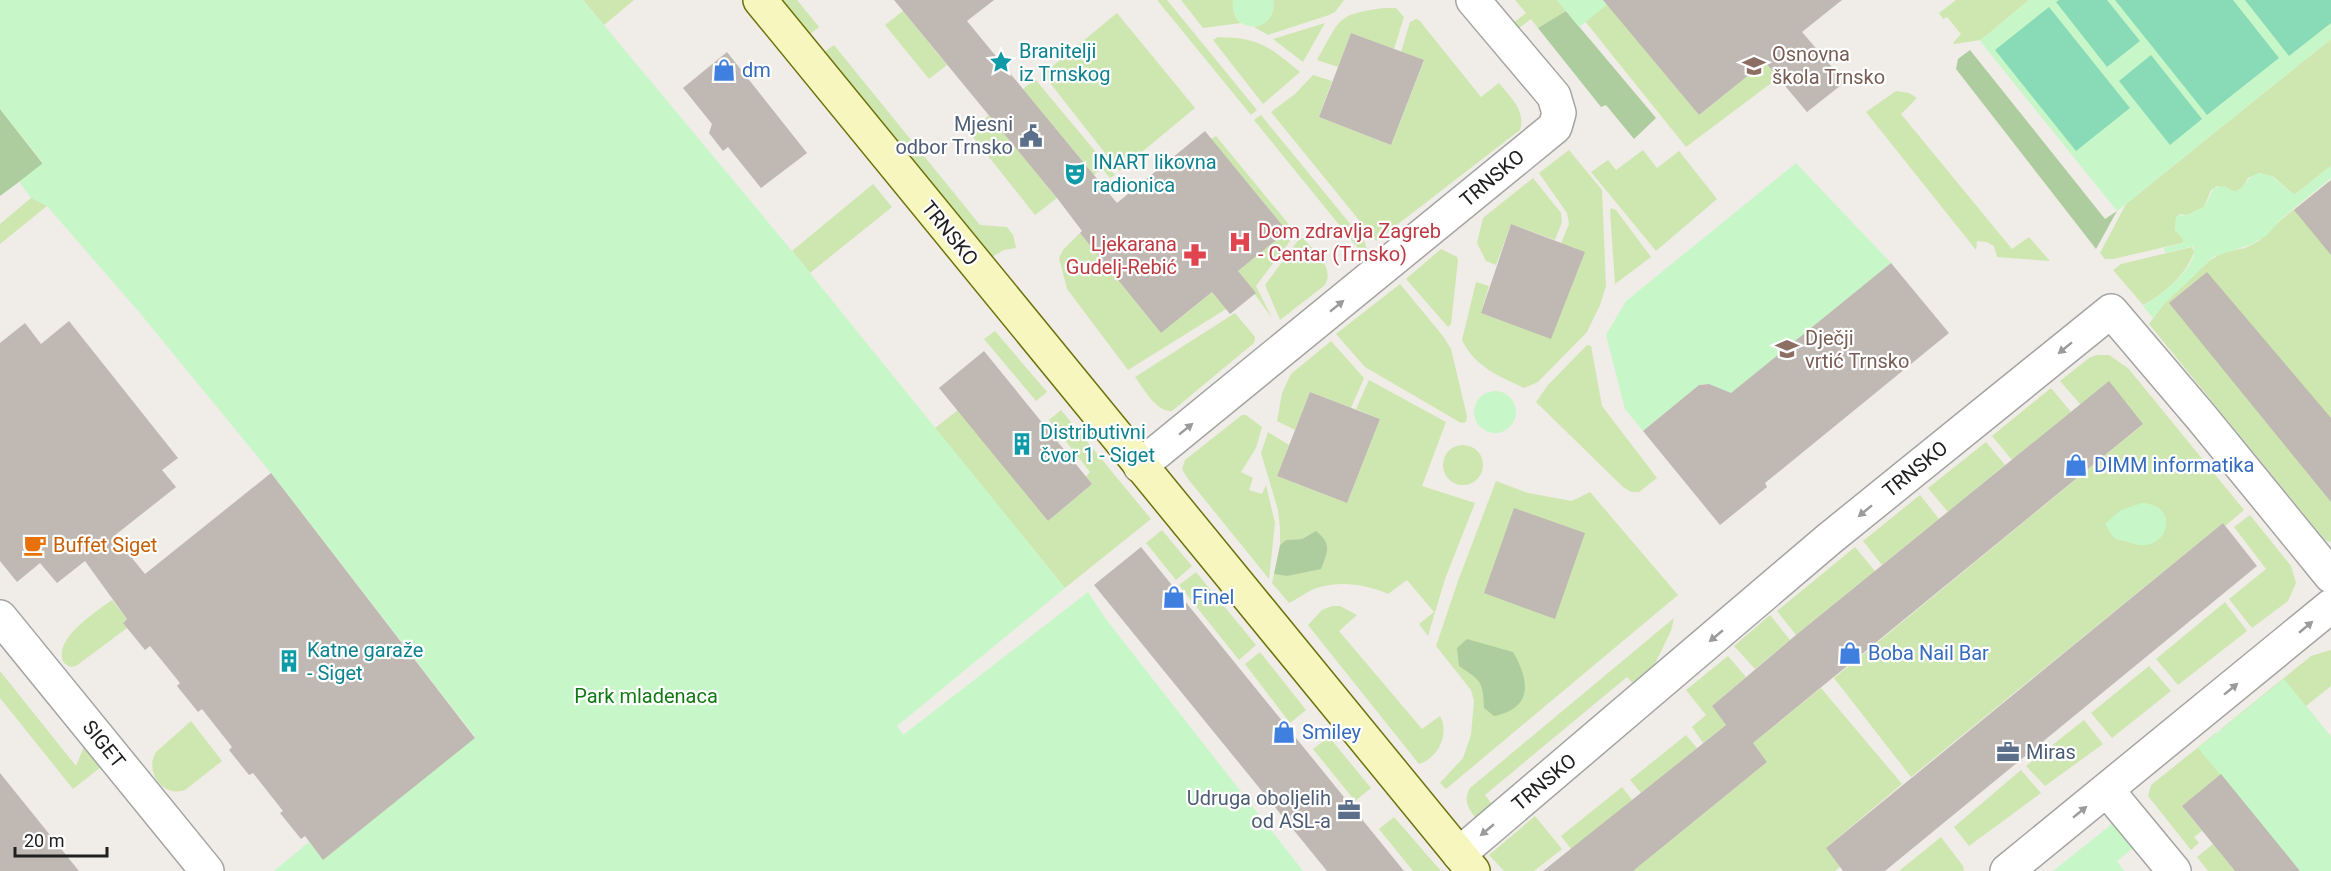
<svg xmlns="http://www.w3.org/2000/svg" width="2331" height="871" font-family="Roboto,sans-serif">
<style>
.grass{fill:#cee7b0}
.forest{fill:#aecd9e}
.park{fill:#c7f7c8}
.pitch{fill:#89dab7}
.building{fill:#c0b8b3}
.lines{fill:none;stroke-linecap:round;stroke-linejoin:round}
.street-casing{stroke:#a4a4a4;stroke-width:36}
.secondary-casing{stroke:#6d730b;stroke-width:36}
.street{stroke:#fff;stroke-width:33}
.secondary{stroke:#f6f6be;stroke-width:33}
.oneway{fill:#9b9b9b}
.labels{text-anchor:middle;stroke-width:4.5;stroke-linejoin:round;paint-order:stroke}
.culture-label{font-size:20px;fill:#0d838f;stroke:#fff;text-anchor:start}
.education-label{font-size:20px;fill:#785e54;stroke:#fff;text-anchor:start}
.shop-label{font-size:20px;fill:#366cbe;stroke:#fff;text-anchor:start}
.service-label{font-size:20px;fill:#4e5e75;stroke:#fff;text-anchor:end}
.street-label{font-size:20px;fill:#202020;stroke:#fff}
.health-label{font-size:20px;fill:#be3a42;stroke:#fff;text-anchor:start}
.food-label{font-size:20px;fill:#c56008;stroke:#fff;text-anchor:start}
.park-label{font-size:20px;fill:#127a15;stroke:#fff}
</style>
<rect width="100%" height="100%" fill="#f0ece7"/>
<!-- grass -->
<path class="grass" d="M583,0H634L604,25Z
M780,0H797L819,27L809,35Z
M1157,0H1167L1257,110L1251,115Z
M1181,0H1233C1232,9 1234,17 1241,23L1203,28Z
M1273,0H1344L1335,12L1329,15L1268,35L1254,27C1268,24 1275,14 1273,0Z
M1515,0H1557L1566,11L1538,28L1531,19L1514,32L1508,27L1526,13Z
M1568,0H1613L1608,5L1699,115L1765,62L1778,78L1686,147Z
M1956,0H2029L1981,40L1954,44L1953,43L1961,34L1947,17L1943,19L1939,13Z
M1385,8H1396L1404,17L1394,49L1351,33L1338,67L1317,60C1341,19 1335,14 1385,8Z
M903,11L947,65L929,79L885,25Z
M1117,13L1195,108L1119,171L1043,74Z
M1416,19L1419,20L1481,97L1499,83C1511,98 1526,110 1520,130L1376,241L1271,112L1295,94L1313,75L1332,81L1319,117L1391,145L1424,61L1401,52L1410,22Z
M1325,23L1303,62L1273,39Z
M1218,37C1260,38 1268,46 1300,72L1263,104L1213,40Z
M2331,39V166L2294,195L2274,177L2260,173L2248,178L2242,188L2235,192L2217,186L2211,190L2204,207L2187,215L2180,214L2176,219L2175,230L2184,240L2182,243L2113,259H2105L2100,253L2126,204Z
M834,45L980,225L1007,227L1013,235L1016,248L1004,250L990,258L823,53Z
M1035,79L1115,175L1110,178L1102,168L1094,175L1023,89Z
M1896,91L1909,93L1917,98L1901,114L2012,249L2029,237L2050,261L1997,257L1994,246L1986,242L1977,241L1976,250L1866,112Z
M989,115L1057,198L1035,215L969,132Z
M1261,115L1365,242L1367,251L1358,248L1254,120Z
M1216,136L1296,233L1256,286L1272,318L1238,271L1287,231L1211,139Z
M1569,150L1602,190L1606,286L1600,305L1587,332L1538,382L1524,388C1499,376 1475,367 1462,340L1476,282L1489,286L1481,313L1551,338L1584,252L1561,243L1569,224L1567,213L1539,173Z
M1643,150L1657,168L1679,151L1717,199L1656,251L1591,172L1608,160L1616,170Z
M1533,178L1561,213L1562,222L1555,240L1511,224L1496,265L1486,261L1477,243L1483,218Z
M2331,180V542L2325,540L2149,324L2163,305L2209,261L2222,253L2245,248L2259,241L2282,219Z
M873,184L892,207L810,273L792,251Z
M48,188L69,206H47L0,244V224L31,198Z
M1611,208L1616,210L1651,257L1615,284L1610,211Z
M1080,233L1161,333L1212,292L1226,309L1128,370L1067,289L1059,258L1063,250Z
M1303,238C1314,251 1335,267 1325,285L1280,320L1265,285L1299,239Z
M2192,247L2194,252C2186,275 2164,294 2143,305L2113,270L2121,264Z
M1441,249L1457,257L1458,260L1451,324L1448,327L1406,279Z
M1400,284L1443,336L1451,349L1467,416L1466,422L1461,423L1365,367L1336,334Z
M1235,313L1255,337L1254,343L1172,411C1156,412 1144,389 1135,377Z
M995,331L1047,392L1036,401L984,339Z
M1331,341L1364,378L1351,408L1310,392L1295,430L1277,421L1282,393L1291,374Z
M1587,345L1591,346L1602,406L1657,478L1639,492H1631L1623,487L1536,402L1548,385Z
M2097,355H2109L2128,368L2244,510L2225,526L2223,523L1911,777L1834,678L2142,425L2080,404L2060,381L2089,358Z
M1369,380L1446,422L1422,486L1475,503L1445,579L1428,636L1419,624L1434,612L1407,580L1388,594C1366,584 1338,580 1314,589C1306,592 1298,599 1289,603L1272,583L1274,574L1287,576L1316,532L1302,539L1286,540L1280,545V528L1278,510L1261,453L1268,432L1289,445L1277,476L1347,503L1380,419L1356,409Z
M2051,388L2071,412L2012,460L1992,436Z
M958,410L1048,521L1092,484L1086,477L1090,472L1049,420L1061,410L1151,519L1065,588L935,428Z
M1242,415H1246L1262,427L1256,448L1241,472L1253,478L1249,490L1262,494L1266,485L1275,523L1269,579L1188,479L1182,469L1185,460Z
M1986,442L2005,465L1948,512L1928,488Z
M1443 465a20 20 0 1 1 40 0a20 20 0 1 1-40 0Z
M1496,481L1528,493L1572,501L1590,492L1678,595L1446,789L1440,783L1463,758L1471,735L1474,701L1471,690L1436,646L1458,581Z
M1920,495L1939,519L1882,565L1863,541Z
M2250,515L2291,566L2296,583L2288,601L2252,628L2229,599L2266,569L2234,527Z
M1162,530L1192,566L1176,580L1146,543Z
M1855,547L1875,571L1796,635L1777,611Z
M1196,572L1256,645L1239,660L1179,585Z
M112,600L127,619L123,622L127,628L76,666L70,667L64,663C51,640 97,611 112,600Z
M2225,602L2247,631L2178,685L2156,659Z
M1332,606H1340L1357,615L1339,631L1422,729L1440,716C1450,734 1438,758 1419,764L1308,625L1322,610Z
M1770,615L1790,640L1755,669L1734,646Z
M1674,618L1671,631L1641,692L1627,677L1485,795L1498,812L1482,825C1472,813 1461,804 1470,788Z
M2331,650V686L2306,706L2331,737L2221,729L2311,656Z
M1260,652L1306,710L1290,723L1245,664Z
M1728,656L1746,677L1712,706L1726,725L1703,743L1692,727L1706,715L1686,690Z
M2149,666L2171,691L2112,738L2091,713Z
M0,671L76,766L84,747L101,767L73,789L0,698Z
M1821,688L1902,784L1827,847L1840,867L1835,871H1633L1767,762L1753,743Z
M2084,720L2103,744L2045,786L2026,766Z
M191,721L222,761L185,790C163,798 144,771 156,752Z
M2216,733L2331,871H2300L2221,775L2182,806L2202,831L2194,837L2199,843L2191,850L2148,796L2151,785Z
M1686,735L1697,748L1641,793L1630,780Z
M1329,737L1371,788L1355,801L1313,749Z
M2021,770L2041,793L1969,846L1954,827Z
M1622,787L1632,800L1572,850L1561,836Z
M1535,816L1562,849L1534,871H1504L1489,855Z
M1394,817L1441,871H1413L1379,829Z
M1941,837L1963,866L1964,871H1899Z
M2213,844L2235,871H2208L2197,857Z"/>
<!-- forest -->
<path class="forest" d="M1566,11L1656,118L1634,139L1606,105L1601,107L1538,28Z
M1970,50L2105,219L2117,211L2096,249L1956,69L1958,59Z
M0,109L43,164L0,196Z
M1316,531C1332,544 1328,551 1321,569L1287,576L1274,574L1280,545L1286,540L1302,539Z
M1467,639L1513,652C1530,681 1533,708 1494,716L1484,708C1483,681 1481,681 1459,666L1457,648Z"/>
<!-- park -->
<path class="park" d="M0,0H583L792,251L1065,588L897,726L903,735L1088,592L1105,618L1303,871H274L309,842L324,859L475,737L271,473L139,312L47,206L31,198L19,182L43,163L0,109Z
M1233,0H1273C1280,32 1229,38 1233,0Z
M1557,0H1613L1579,27Z
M2029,0H2331V39L2117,211L1980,41Z
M1796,163L1891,263L1724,399C1717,390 1712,380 1699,385L1643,431L1625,409L1606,335L1626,301Z
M2331,166V178L2282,218L2266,236L2252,244L2213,257L2163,305L2153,318L2143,306C2158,298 2201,266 2193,246L2165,253L2164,248L2182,243L2184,240L2175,230L2176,216L2187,215L2204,207L2214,188L2224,186L2235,192C2246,187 2247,176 2260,173L2273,177L2294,195Z
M1474 412a21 21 0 1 1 42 0a21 21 0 1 1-42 0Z
M2142,503C2178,505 2170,544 2144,545C2137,546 2132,543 2125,541C2122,540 2119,541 2116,539C2112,537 2108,528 2105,524L2121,510Z
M2284,679L2331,737V871H2300L2198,748Z
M2112,824L2133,848L2117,861L2124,871H2053Z"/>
<!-- pitch -->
<path class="pitch" d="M2059,0H2107L2140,41L2107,67L2056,2Z
M2115,0H2233L2279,58L2207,115Z
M2245,0H2331V23L2289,56Z
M2049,7L2130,108L2076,151L1995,50Z
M2151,55L2202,119L2170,145L2119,81Z"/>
<!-- building -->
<path class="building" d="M894,0H994L967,21L1117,203L1205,131L1287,231L1238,271L1256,293L1230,314L1212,292L1161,333L1080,233L1082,231L1057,198Z
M1603,0H1842L1802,32L1845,82L1807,112L1765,62L1699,115Z
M1351,33L1424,60L1391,145L1319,117Z
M727,52L807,153L761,188L728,147L723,151L709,133L712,124L683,88Z
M2331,180V255L2294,210Z
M1511,224L1585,252L1551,339L1481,313Z
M1891,263L1949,333L1765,483L1767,487L1720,525L1643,431L1699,385L1709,384L1731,393Z
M2207,272L2331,418V502L2169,303Z
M69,321L178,458L162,470L176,487L114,536L145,574L271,473L475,738L323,860L305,836L301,839L280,813L283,811L253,773L249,775L229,750L232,747L202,709L198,712L177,686L180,683L150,646L145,650L123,623L127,619L85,561L57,583L40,563L17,582L0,561V343L25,323L41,344Z
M984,351L1092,484L1048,521L939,388Z
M2109,381L2143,424L1753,743L1767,762L1633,871H1543L1726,725L1712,706L1796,635Z
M1310,392L1380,419L1347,503L1277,476Z
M1514,508L1585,533L1555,619L1484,593Z
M2223,523L2257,566L1885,871H1843L1826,848Z
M1141,547L1404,871H1327L1094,585Z
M0,773L79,871H0Z
M2221,774L2300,871H2235L2213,844L2182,806Z"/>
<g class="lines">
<!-- street casing -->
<g class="street-casing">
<path id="street" d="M1140,466L1555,127L1559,113L1554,96L1473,0
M0,617L207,871
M2107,790L2174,871
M1459,854L1829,539L2111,311L2202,418L2331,576
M2007,871L2331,606"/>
</g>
<!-- secondary casing -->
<g class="secondary-casing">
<path id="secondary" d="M760,0L1473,871"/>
</g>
<!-- street -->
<use href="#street" class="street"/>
<!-- secondary -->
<use href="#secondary" class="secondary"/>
</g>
<!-- one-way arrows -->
<defs><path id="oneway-solid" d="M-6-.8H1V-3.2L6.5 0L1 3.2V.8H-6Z" transform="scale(1.5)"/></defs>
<g class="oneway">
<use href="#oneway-solid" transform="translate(1337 306) rotate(-39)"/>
<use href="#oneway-solid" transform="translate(2065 348) rotate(141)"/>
<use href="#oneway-solid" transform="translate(1186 429) rotate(-39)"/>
<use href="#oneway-solid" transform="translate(1865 511) rotate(141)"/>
<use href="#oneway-solid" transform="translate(2306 627) rotate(-40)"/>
<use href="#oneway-solid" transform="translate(1716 636) rotate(140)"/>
<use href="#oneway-solid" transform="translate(2231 689) rotate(-39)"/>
<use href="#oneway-solid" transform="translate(2080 812) rotate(-39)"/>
<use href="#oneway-solid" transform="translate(1487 830) rotate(140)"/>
</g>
<!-- icons -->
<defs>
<g id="sight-bare" transform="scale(1.8)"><path d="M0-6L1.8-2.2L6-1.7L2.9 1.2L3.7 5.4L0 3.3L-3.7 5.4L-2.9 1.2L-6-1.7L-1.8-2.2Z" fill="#0f9aa8" stroke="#fff" stroke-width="2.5" paint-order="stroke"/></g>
<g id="school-bare" transform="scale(1.8)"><path d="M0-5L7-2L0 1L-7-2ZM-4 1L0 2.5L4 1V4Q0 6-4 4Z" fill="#8d6e63" stroke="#fff" stroke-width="2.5" paint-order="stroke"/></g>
<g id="shop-bare" transform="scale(1.8)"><path d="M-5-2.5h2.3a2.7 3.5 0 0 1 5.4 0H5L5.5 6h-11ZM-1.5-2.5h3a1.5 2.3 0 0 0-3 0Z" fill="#3f7fe0" stroke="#fff" stroke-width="2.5" paint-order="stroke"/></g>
<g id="civic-bare" transform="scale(1.8)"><path d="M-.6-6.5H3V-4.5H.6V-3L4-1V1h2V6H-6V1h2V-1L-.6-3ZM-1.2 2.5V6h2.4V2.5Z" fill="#5c6f8a" stroke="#fff" stroke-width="2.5" paint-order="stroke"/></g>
<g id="theatre-bare" transform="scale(1.8)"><path d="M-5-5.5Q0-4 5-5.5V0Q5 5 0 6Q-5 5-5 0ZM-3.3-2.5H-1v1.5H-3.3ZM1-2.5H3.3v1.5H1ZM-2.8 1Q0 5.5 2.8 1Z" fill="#0f9aa8" stroke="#fff" stroke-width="2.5" paint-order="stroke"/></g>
<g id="hospital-bare" transform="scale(1.8)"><path d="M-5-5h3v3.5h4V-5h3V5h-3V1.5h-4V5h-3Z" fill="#e0444e" stroke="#fff" stroke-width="2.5" paint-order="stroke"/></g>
<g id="pharmacy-bare" transform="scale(1.8)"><path d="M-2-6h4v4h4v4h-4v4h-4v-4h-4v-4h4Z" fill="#e0444e" stroke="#fff" stroke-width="2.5" paint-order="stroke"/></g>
<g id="building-bare" transform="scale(1.8)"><path d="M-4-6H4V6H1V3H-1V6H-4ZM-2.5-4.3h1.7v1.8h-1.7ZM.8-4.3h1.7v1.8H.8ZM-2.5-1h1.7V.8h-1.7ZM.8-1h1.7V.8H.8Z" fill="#0f9aa8" stroke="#fff" stroke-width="2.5" paint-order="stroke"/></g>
<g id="cafe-bare" transform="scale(1.8)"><path d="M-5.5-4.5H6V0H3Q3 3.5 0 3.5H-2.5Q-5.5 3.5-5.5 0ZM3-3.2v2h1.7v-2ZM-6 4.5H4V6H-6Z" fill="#e8710a" stroke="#fff" stroke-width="2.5" paint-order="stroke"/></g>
<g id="office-bare" transform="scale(1.8)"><path d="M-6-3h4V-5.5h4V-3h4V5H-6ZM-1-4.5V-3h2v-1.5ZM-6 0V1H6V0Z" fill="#5c6f8a" stroke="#fff" stroke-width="2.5" paint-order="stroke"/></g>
</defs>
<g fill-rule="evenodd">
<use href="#sight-bare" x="1001" y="62"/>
<use href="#school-bare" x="1754" y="66"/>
<use href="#shop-bare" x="724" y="70"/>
<use href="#civic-bare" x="1031" y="136"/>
<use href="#theatre-bare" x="1075" y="174"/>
<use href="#hospital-bare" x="1240" y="242"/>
<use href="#pharmacy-bare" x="1195" y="255"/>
<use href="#school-bare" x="1787" y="349"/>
<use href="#building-bare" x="1022" y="444"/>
<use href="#shop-bare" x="2076" y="465"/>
<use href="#cafe-bare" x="35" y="545"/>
<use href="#shop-bare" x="1174" y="597"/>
<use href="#shop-bare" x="1850" y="653"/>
<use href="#building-bare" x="289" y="661"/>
<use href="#shop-bare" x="1284" y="732"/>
<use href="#office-bare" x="2008" y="752"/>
<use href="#office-bare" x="1349" y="810"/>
</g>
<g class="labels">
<!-- culture labels -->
<g class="culture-label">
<text x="1019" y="58">Branitelji<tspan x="1019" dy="23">iz Trnskog</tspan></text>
<text x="1093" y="169">INART likovna<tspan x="1093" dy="23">radionica</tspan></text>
<text x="1040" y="439">Distributivni<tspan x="1040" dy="23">čvor 1 - Siget</tspan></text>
<text x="307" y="657">Katne garaže<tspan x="307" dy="23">- Siget</tspan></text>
</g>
<!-- education labels -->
<g class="education-label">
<text x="1772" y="61">Osnovna<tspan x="1772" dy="23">škola Trnsko</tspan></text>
<text x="1805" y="345">Dječji<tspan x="1805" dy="23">vrtić Trnsko</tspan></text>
</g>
<!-- shop labels -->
<g class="shop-label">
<text x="742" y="77">dm</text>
<text x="2094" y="472">DIMM informatika</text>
<text x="1192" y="604">Finel</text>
<text x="1868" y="660">Boba Nail Bar</text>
<text x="1302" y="739">Smiley</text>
</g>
<!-- service labels -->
<g class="service-label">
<text x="1013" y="131">Mjesni<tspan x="1013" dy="23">odbor Trnsko</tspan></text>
<text x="2026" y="759" text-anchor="start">Miras</text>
<text x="1331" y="805">Udruga oboljelih<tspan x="1331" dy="23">od ASL-a</tspan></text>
</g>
<!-- street labels -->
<g class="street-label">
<text transform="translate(1492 178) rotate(-40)" y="7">TRNSKO</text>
<text transform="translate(950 233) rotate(51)" y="7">TRNSKO</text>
<text transform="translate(1915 469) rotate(-39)" y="7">TRNSKO</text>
<text transform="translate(104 744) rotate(51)" y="7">SIGET</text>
<text transform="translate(1544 782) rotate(-40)" y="7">TRNSKO</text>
</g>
<!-- health labels -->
<g class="health-label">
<text x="1258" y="238">Dom zdravlja Zagreb<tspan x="1258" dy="23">- Centar (Trnsko)</tspan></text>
<text x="1177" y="251" text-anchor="end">Ljekarana<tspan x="1177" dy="23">Gudelj-Rebić</tspan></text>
</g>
<!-- food labels -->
<g class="food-label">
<text x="53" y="552">Buffet Siget</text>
</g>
<!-- park labels -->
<g class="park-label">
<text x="646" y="703">Park mladenaca</text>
</g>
</g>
<!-- scale -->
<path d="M15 847v9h92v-9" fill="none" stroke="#202020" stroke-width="3"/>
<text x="24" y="847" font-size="18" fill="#202020" stroke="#ffffff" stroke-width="4.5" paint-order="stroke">20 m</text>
</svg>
